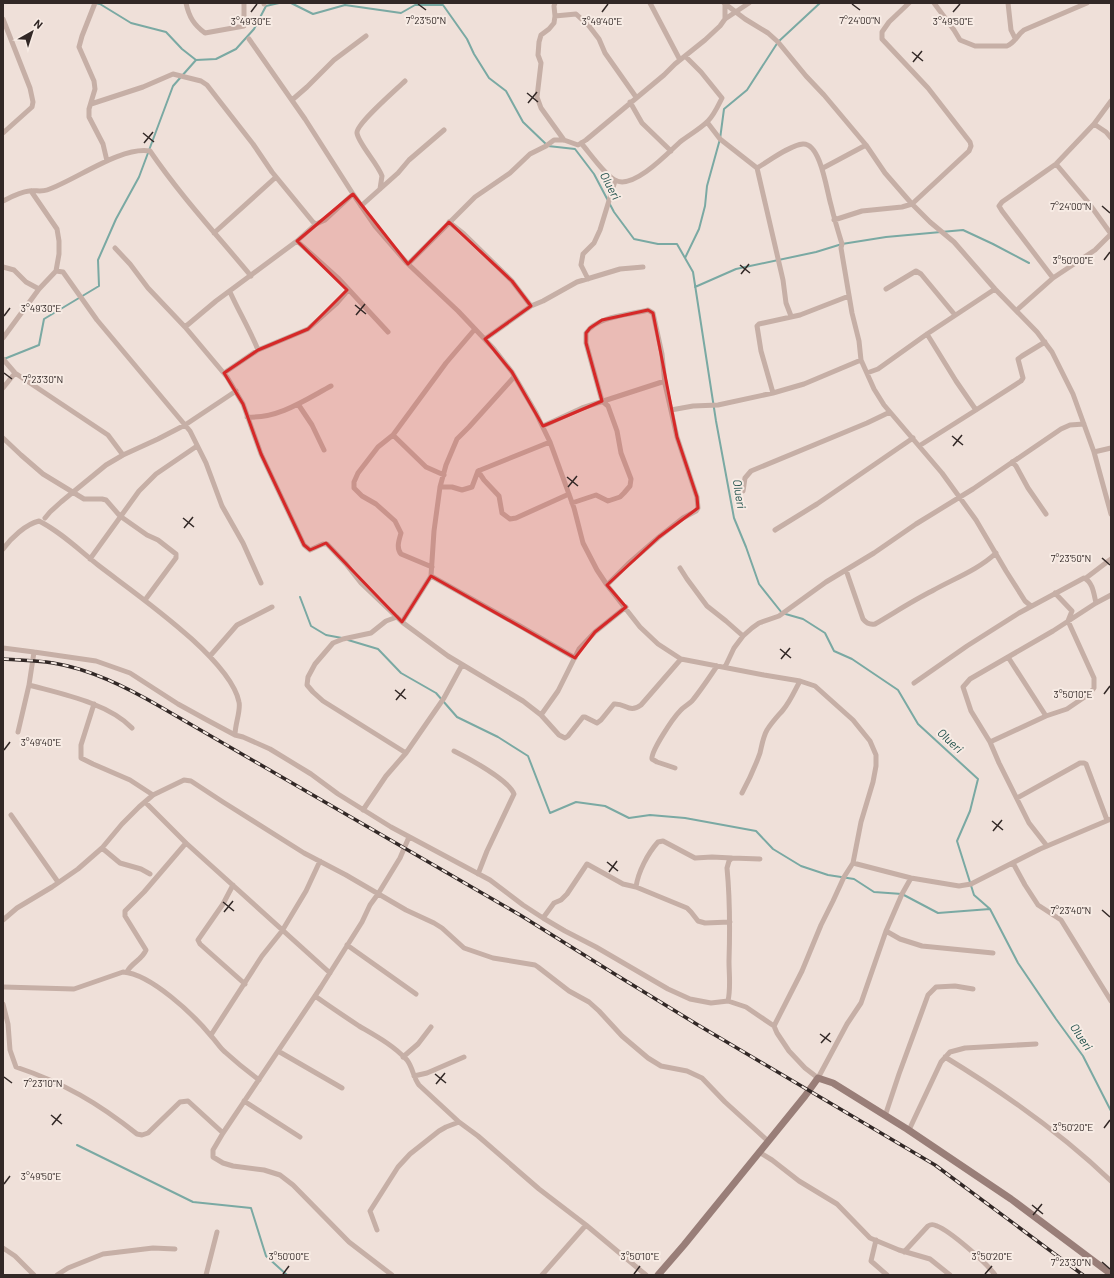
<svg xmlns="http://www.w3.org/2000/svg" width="1114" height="1278" font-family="Barlow,sans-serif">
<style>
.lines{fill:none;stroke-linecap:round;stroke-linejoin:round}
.stream{stroke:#7aa9a3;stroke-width:2}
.street{stroke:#c6afa6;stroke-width:5}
.secondary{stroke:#997e78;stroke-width:7}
.rail-casing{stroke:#322826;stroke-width:3.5}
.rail{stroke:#f7ebe4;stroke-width:2;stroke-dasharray:6;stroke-linecap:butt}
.marked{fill:#d62828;fill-opacity:0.2;stroke:#d62828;stroke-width:3;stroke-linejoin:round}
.ticks{fill:none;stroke:#322826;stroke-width:1.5}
.labels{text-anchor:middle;stroke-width:4;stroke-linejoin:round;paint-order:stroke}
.water-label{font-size:12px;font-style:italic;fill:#1f504b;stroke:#f7ebe4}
.ticks-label{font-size:10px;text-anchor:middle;fill:#322826;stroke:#f7ebe4;stroke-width:4;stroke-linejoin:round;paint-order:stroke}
</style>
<rect width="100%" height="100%" fill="#efe0d9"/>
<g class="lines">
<!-- stream -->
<path class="stream" d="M95,3L100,4L131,23L166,32L182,49L196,60L216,59L236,49L254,29L266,6L279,3
M291,3L313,14L345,5L401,13L415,5H443L467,39L474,54L489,78L506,91L523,122L548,146L575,149L594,174L614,212L634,239L658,244H677L693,272L716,421L734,518L746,547L759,584L782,613L803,619L825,633L834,651L852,659L898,690L918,724L978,779L970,811L957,841L974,895L990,909L1018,963L1056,1019L1083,1056L1111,1111
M685,258L699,229L705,206L707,186L720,139L724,109L747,90L778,42L820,3
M695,287L736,269L816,252L842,244L886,237L963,230L993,244L1029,263
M4,359L39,345L44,319L99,286L98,260L116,219L139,177L173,86L196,60
M300,597L311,626L326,635L342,638
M348,640L378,649L401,673L436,693L457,717L498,737L528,756L550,813L576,802L605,806L629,818L650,815L685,818L756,831L773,849L801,866L828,875L854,879L874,892L902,894L938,913L990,909
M77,1145L193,1202L251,1208L266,1256L287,1275"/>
<!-- street -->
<path class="street" d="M95,3L82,36L79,47L94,81L95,89L89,109V117L103,144L107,161
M186,3C189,17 194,25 205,33L244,26V3
M555,3L554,6L555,16L554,23L549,29L541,35L539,42L538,55L541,63L537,97L541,108L564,140
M650,3L680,60
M724,3L745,19L768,33L778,42L806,76L824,95L866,145L885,173L912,204L930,222L954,242L995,289L1037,332L1052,352L1073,394L1094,452L1111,514
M934,3L954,30L960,40L975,46H1007C1015,43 1017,35 1024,30L1087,3
M1008,3L1011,30L1015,38
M264,4V3
M725,4V19
M555,16L576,14L589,26L599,39L605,53L636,97
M3,19L30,88L33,102L32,107L3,133
M249,39L305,119L353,194L375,226L407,263L458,311L494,349L512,372L536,413L550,442L574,508L583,543L597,570L607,585L640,627L658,644L681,659L764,675L800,681L815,686L853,720L870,741L876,755V766L873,782L861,822L853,863L844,877L833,901L821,925L802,971L774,1026
M292,100L307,87L334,60L366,36
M630,102L642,123L671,151
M91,104L143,87L173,74L201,81L207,85L253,144L272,172L313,222L316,224
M707,122L720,139L757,168L783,280L786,303L791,316
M1094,124L1106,132L1111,138
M581,143C589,152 607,178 617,181C635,188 668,153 680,142C689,135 700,129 708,121C714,115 718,106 722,98L701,72L685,56
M1056,164L1088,202L1111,234
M757,168C769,161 790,145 803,144C821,143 827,193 831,205C834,218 838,231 842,244L841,248L852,313L859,341L861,360L874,389L884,405L942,473L976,520L1006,571L1025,601L1031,606
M823,168L866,145
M380,189L382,176C378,164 358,143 357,133C356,124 397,89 405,81
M3,201C11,197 20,192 29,191C35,190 41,192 47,190C76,180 121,146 150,151C180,195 217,235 251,276
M361,206L398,173L409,160L444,130
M834,220L862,211L902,207L912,204L969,151L971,146L970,142L928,88L882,39V32L889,22L909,3
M449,222L464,234L512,281L531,306
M214,233L276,177
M297,241L338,278L388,332
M115,248L130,264L148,288L185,327L227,377L243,404L261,454L304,545L310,550L323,544H327L346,564L361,583L402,622L448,656L523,701L541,715L559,735L565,738L568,736L583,717H585L597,723L601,720L614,704C626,703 629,714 641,705L681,659
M408,264L475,197L510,173L530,154L546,146L554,140H564L578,145L586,140L664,75L675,64L705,40L720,26L725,19L749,3
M3,267L14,270L26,282L39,289L56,271L59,254V241L57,229L31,191
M56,271L63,272L97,320L190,431L206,463L222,506L243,543L261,583
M1053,278L1002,211L999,206L1002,202L1056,164L1094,124L1111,101
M588,279L581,265L583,254L594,243L600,230L615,181
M886,289L916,271L921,274L955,315
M230,292C239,312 250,330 258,350
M1017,310L1053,278L1095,250L1111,234
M185,327L216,301L297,241L316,224L325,220L353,194
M927,334L956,381L976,410
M3,338L39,289
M485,339L531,306L543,301L577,282L620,269L643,267
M3,359L15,373L108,435L123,455
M224,373L258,350L308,329L336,304L348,290
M867,373L878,369L927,334L995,289
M3,388L15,373
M773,393L761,351L757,326L759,324L800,315L849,296
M298,404L312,425L324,450
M671,410L693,406L718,405L773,393L804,384L861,360
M247,417C278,419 305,400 331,386
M543,426L582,408L665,381
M393,435L426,467L444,475
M3,438L21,455L43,474L84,499H102L106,500L120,516L147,535L158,540L176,554V558L145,600
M919,446L976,410L1021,381L1023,378L1018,359L1022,356L1045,342
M1094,452L1111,448
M1012,462L1016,466L1028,488L1046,514
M478,471L484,480L499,496L502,513L510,519L516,518L569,494
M440,487H452L462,490L472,487L478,471L550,442
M743,491L745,478L751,471L867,423L890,412
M572,503L596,495L608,501L620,497L624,493L630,486L631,479L621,453L617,431L608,406L602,401L586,343V333C597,316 629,315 648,310L653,313L662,354L665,384L677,437L697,497L698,508L696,511L683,518L659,537L628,564L607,585
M45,518L50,512L61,502L106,465L123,455L158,439L185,425L236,391
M775,530L817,504L913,438
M3,549C11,538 26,524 39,521C61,532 79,550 98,565C134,593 230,658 239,702C241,710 235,724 235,735
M90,559L139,491L156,474L197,446
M432,567L401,554C396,548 399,540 401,533L395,521L376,504L362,496L354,488V482L358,473L378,447L393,435L446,363L475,329
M680,568L687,579L707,606L726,621L743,636
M846,570L863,619C866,623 869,625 875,624C894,613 912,601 932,591C953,579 978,570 996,553
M431,576L520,626L575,658
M1086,578L1111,559
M402,622L431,576L434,531L440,487L446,465L457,439L469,427L514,377
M3,648L34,652L96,661L130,673L178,704L207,720L235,735L243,737L270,749L311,774L338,794L391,827L490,880L523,905L543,918L565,931L596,947L668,989L690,999L711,1003L728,1001L746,1007L774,1026L777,1033L789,1051L805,1068L818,1078L847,1024L861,1003L886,931L902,894L911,878
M210,656L237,625L272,607
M1008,657L1046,716
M725,667L734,648L743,636L752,628L759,623L779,616L826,582L874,553L916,524L973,489L1061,429L1070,425L1084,424
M914,683L967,646L1019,613L1084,578C1093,582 1094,595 1096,603L1111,595
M29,685L34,652
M94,704L81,745V758L93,764L130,780L153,795
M541,715L558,691L579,649L595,632L626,607
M18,732L29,685C62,694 108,703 132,728
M990,742L1046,716L1067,709L1089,694L1094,688V678L1068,621L1072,611L1055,593
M454,751C468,758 509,780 514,794L487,851L478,874
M406,753L444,698L462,665
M675,768L657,762L652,759C651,751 673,718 680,711C683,707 688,705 692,701C701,690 709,678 717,666
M742,793C749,780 755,767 760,753C762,745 763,737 767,730C772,722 777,717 783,710C790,702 795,690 800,681
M1017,798L1080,763H1084L1086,764L1107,820
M145,802L186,843L330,973
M363,810L386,776L406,753L323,701L313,692L307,685L308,677L315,664L333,643L343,639L371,633L386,621L397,617
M11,815L58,882
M1047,846L1029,823L999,763L990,742L971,711L963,687L970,679L1053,631L1096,603
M102,848L120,863L141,869L150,874
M853,863L911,878L959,886L971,884L1040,849L1111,819
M1013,863L1025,885L1038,905L1061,920L1111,1001
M233,885L223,904L198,940L200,944L245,984
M636,887C638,872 648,853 658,842L663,841L695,858L712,857L732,858
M543,918L554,903L561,900L567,894L587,864L623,884L636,887L687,908L691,912L698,921L705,923L730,922
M3,920L17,908L52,887L78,869L102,848L122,824L139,807L153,795L184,780L191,781L223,802L304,853L346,875L406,910L434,923L442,928L464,948L493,958L535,965L538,967L569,991L589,1002L599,1011L622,1036L648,1058L661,1066L687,1071L702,1078L725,1102L768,1141
M886,931L900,939L922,946L993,953
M347,945L416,994
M127,972C131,963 142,960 146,950L125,916V911L144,892L186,843
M3,987L74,989L123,972C151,974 194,1015 211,1036C216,1041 220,1048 225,1052C236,1062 247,1071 259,1080
M315,996C329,1006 344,1016 359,1026C376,1036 393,1045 407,1060C413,1068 413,1077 419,1085L459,1122L478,1136L539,1189L586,1225L646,1275
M728,1001C731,987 729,975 729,961C730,930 730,899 727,868L729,861L732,858L760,859
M3,1004L8,1024L10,1050L16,1067C64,1083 98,1103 137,1134L142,1135L148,1133L180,1102L188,1101L223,1133
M211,1035L262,956L282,931L306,891L320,861
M278,1051L342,1088
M403,1057L418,1044L431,1027
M945,1057C1004,1093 1061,1133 1111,1181
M414,1076L427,1073L464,1057
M244,1101L300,1137
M885,1116L899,1074L928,995L936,987L955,986L973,989
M909,1130L941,1062L950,1052L965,1048L1036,1044
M759,1152L772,1160L799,1181L837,1204L870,1238L899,1250L930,1259L950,1275
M377,1230L370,1211L398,1167L410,1154L439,1131L446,1127L459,1122
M876,1240L871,1261L887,1275
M3,1248L15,1256L34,1275
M904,1252L928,1226C931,1224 933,1224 937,1226C950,1231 987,1263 995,1275
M57,1275L68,1268L103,1254L153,1248L175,1249
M206,1275L217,1232
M392,1275L349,1242L293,1185L280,1175L264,1170L233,1166L223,1163L213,1157V1150L223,1133L321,987L362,922L370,905L378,894L400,858L409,837
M542,1275L586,1225"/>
<!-- secondary -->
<path class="secondary" d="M658,1275L684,1245L805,1096L818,1078L833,1083L907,1129L1011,1199L1111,1274"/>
<!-- rail casing -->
<g class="rail-casing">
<path id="rail" d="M3,659C19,660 36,660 53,663C90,669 126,687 159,706L520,915L613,973L698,1025L935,1165L1083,1275"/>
</g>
<!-- rail -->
<use href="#rail" class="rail"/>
</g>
<!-- marked area -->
<path class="marked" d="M353,194L408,264L449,222L512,281L531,306L485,339L512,372L543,426L602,401L586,343V333L590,328L602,320L648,310L653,313L677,437L697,497L698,508L659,537L607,585L626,607L595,632L575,658L431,576L402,622L326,543L310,550L304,545L261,454L243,404L224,373L258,350L308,329L347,290L297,241Z"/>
<!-- ticks -->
<path class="ticks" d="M418,4L426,10M852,4L860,10M251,12L257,4M602,12L608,4M953,12L960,4M912,52L923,61M913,62L922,51M527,93L538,102M528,103L537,92M143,133L154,142M144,143L153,132M1102,206L1110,213M1104,260L1110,252M740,265L750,273M741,274L749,264M355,305L366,314M356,315L365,304M4,316L10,308M4,373L12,379M952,436L963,445M953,446L962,435M567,477L578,486M568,487L577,476M183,518L194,527M184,528L193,517M1102,558L1110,565M780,649L791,658M781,659L790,648M395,690L406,699M1104,694L1110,686M396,700L405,689M4,750L10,742M992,821L1003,830M993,831L1002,820M607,862L618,871M609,872L617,861M223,902L234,911M1102,910L1110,917M224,912L233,901M820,1034L831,1042M821,1043L830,1033M435,1074L446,1083M4,1077L12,1083M436,1084L445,1073M51,1115L62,1124M52,1125L61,1114M1104,1128L1110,1120M4,1184L10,1176M1032,1205L1043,1214M1033,1215L1042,1204M1102,1262L1110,1269M283,1274L289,1266M634,1274L640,1266M985,1274L992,1266"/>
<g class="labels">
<!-- water labels -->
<g class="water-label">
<text transform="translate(610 186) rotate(62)" y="4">Olueri</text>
<text transform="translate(739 494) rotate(81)" y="4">Olueri</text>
<text transform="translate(950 741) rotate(43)" y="4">Olueri</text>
<text transform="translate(1081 1037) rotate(56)" y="4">Olueri</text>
</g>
</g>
<g class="ticks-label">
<text x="426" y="24">7°23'50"N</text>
<text x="860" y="24">7°24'00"N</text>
<text x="251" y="25">3°49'30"E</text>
<text x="602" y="25">3°49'40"E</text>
<text x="953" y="25">3°49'50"E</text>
<text x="1071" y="210">7°24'00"N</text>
<text x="1073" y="264">3°50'00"E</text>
<text x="41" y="312">3°49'30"E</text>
<text x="43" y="383">7°23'30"N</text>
<text x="1071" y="562">7°23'50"N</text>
<text x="1073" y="698">3°50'10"E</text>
<text x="41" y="746">3°49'40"E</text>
<text x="1071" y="914">7°23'40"N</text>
<text x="43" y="1087">7°23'10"N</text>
<text x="1073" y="1131">3°50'20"E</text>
<text x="41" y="1180">3°49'50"E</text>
<text x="289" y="1260">3°50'00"E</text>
<text x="640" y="1260">3°50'10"E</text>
<text x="992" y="1260">3°50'20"E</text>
<text x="1071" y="1266">7°23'30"N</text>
</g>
<!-- border -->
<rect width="1114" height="1278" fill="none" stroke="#322826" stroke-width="8"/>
<!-- north arrow -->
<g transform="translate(32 32) rotate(39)" stroke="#f7ebe4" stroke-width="3" paint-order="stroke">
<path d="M0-3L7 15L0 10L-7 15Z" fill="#322826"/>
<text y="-6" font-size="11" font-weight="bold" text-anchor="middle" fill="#322826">N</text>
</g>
</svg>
